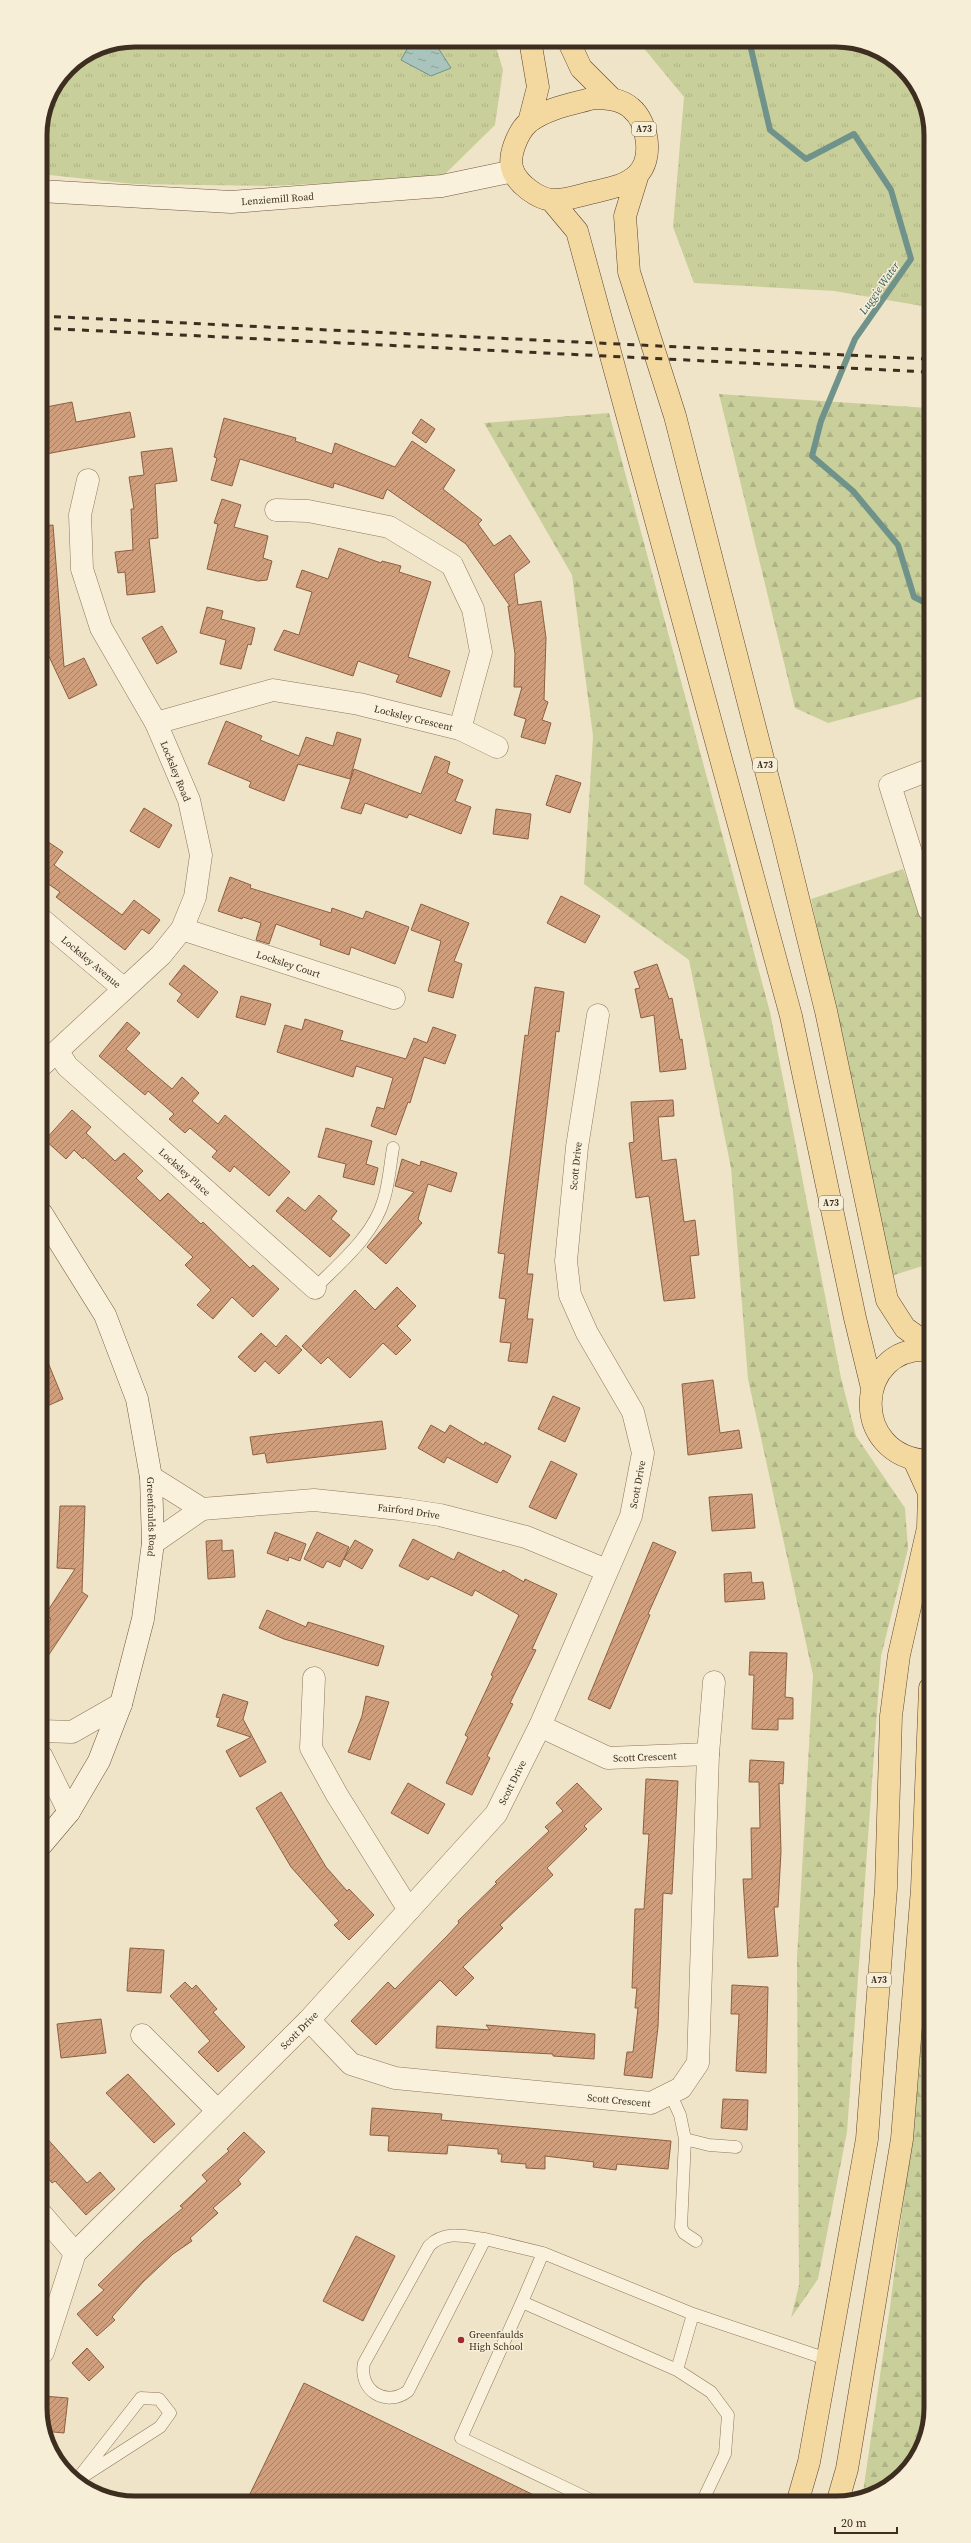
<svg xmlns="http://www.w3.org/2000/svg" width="971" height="2543" font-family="'Source Serif 4',serif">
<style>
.grass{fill:url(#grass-tufts)}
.forest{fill:url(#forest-firs)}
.water{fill:url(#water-ripples);stroke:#6f938a}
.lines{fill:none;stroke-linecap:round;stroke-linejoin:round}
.stream{stroke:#6f938a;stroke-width:6}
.building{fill:url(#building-hatch);stroke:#8d5f41}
.lane-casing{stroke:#8d765c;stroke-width:13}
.street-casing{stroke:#8d765c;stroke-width:23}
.secondary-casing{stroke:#6f573f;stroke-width:23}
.primary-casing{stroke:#5b4430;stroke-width:23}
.lane{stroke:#faf1dc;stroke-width:12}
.street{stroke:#faf1dc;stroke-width:22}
.secondary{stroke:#faf1dc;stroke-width:22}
.primary{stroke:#f3d9a0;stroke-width:22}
.rail{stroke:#3d2e20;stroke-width:3;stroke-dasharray:7 7;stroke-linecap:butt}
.poi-dot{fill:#9e2a2b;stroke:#f7eed8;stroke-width:1.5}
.labels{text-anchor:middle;stroke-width:3;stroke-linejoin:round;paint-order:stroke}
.shield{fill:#f7eed8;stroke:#756857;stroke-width:1}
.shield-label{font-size:9px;font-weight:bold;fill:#3d2e20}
.street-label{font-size:10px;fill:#3d2e20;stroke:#f7eed8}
.poi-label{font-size:10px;fill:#3d2e20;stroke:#f7eed8;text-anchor:start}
.water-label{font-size:11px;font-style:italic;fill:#2f5d5a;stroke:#f7eed8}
.rim{fill:none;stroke:#3d2e20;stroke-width:5}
</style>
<defs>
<pattern id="grass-tufts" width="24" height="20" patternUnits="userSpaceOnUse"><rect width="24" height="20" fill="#c9cf9b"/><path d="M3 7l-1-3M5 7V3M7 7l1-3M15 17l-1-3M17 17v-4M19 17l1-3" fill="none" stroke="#aeb285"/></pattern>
<pattern id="forest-firs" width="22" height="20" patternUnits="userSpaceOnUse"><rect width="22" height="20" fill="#c9cf9b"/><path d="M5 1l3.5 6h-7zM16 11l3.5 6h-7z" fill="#aeb285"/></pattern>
<pattern id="water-ripples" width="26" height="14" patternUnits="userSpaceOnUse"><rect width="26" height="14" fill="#a9c4bc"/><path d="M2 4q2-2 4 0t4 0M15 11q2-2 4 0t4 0" fill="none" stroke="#8ba098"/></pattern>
<pattern id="building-hatch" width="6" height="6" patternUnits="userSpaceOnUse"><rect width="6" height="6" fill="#cf9f7d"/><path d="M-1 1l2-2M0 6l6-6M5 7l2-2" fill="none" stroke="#a98266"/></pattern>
</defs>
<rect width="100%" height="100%" fill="#f0e4c8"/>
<!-- grass -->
<path class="grass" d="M135,40H494L503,70L495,125L442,177L271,186L134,184L40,174V129L47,98L68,68L99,47Z
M637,40H843L899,63L928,110V307L834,291L694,283L673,227L684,97Z"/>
<!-- forest -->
<path class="forest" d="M719,394L928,408L929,694L903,703L828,723L795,708Z
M609,413L770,1012L841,1378L856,1436L905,1508L908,1549L881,1656L847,2132L818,2279L791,2318L799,2285L797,1958L813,1675L748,1379L731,1168L689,960L584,884L593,736L572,575L484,423Z
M903,869L929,935V1264L891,1276L811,899Z
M930,1838L931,2409C913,2460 916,2475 862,2499L890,2307L919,2075Z"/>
<!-- water -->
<path class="water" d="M412,40H433L451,68L431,76L401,60Z"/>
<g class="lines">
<!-- stream -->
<path class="stream" d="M749,40L770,130L806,159L854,134L891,190L911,259L855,339L821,421L812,456L853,491L898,545L914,597L928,604"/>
</g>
<!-- building -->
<path class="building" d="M72,402L76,422L130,412L135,437L41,455V408Z
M224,418L296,438L295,441L332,454L335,443L395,467L412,441L455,470L443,489L482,520L478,524L494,546L510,535L530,562L514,574L518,605L541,601L546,638L544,700L548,702L542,720L551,723L545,744L521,737L526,719L514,715L522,687H514L515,654L508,606H510L466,544L387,489L383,499L334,483L333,488L240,459L232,486L211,480L217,458L214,457Z
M421,419L435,429L426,443L412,433Z
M172,448L177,481L155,484L158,538L149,539L155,592L127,595L125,572L118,573L115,552L133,550L131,509H134L129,477L144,475L141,452Z
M222,499L241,505L234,527L268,536L263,558L272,561L267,580L258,581L207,569L218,524L214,523Z
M53,525L64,667L84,658L97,685L69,699L45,648L41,649V526Z
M339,548L381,563L382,561L401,566L399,572L431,582L408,657L450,671L441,697L396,682L399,675L358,661L353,676L274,650L284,630L299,635L312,592L296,587L302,570L328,579Z
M207,607L223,611L221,619L255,628L251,645L248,644L241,669L220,664L226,640L200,633Z
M162,626L177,652L157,664L142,638Z
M226,721L262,736L260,740L299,756L306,737L333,746L337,732L361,739L350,779L298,764L284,801L249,787L251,782L208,764Z
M435,756L450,762L447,773L463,780L455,801L471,807L461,834L409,814L407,818L365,803L361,814L341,808L354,769L421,794Z
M556,775L581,783L570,813L546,805Z
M144,808L172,825L159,848L130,831Z
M496,809L531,814L528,839L493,834Z
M41,837L63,852L54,865L122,915L134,900L160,920L149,934L142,929L125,950L56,897L60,892L44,881L41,884Z
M230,877L251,885L250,888L331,913L332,908L363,919L366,911L409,927L395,964L351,947L349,955L320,945L321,940L276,924L269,944L256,940L261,923L243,917L242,919L218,911Z
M561,896L600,916L585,943L547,923Z
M421,904L469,923L454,961L462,964L453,998L428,991L441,941L411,930Z
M657,964L669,999L672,998L680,1040L682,1039L686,1069L660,1072L654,1015L641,1018L635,989L640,988L634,972Z
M184,965L218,992L198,1018L177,1001L182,994L169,984Z
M535,987L564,992L559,1032L556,1031L527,1274H533L527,1319H533L527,1363L508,1361L511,1343L500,1342L506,1299L499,1298L505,1254L498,1253L525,1035L528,1036Z
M241,996L271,1004L265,1025L236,1017Z
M305,1019L343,1031L340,1040L406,1059L414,1038L427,1043L433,1027L456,1035L445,1064L424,1057L410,1103L408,1102L396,1135L371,1126L377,1107L384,1109L393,1078L356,1066L353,1077L277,1052L285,1025L302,1030Z
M127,1022L140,1033L126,1049L146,1067L172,1089L182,1077L199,1093L192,1101L218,1124L225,1115L290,1172L269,1196L234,1166L230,1172L212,1157L217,1151L190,1128L185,1133L169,1119L174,1114L148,1091L145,1095L99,1056Z
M673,1100L674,1116L658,1117L662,1161L676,1159L684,1222L695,1220L699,1255L690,1256L695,1298L664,1301L649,1196L636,1198L629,1143L634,1142L631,1102Z
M72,1110L91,1127L86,1133L115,1161L124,1153L143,1171L136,1178L160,1201L168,1193L201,1224L203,1222L250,1268L253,1265L279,1289L253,1317L232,1297L213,1319L197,1305L211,1290L185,1265L193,1257L84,1157L83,1159L74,1150L66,1159L45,1140Z
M326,1128L372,1141L366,1164L378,1168L374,1185L343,1177L346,1164L318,1157Z
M402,1159L420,1166L421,1161L457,1173L451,1192L428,1184L418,1219L422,1223L386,1264L367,1247L414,1192L395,1186Z
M319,1195L337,1211L331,1219L350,1235L330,1257L276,1211L288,1197L305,1211Z
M397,1287L416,1306L397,1326L411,1340L396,1355L383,1343L350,1378L328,1357L321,1364L302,1346L355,1290L375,1310Z
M261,1333L276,1347L286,1335L302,1350L279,1374L265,1361L255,1372L238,1357Z
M42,1348L63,1399L45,1407L42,1398Z
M713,1380L720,1433L739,1430L742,1448L688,1455L682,1384Z
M553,1396L580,1408L565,1442L538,1429Z
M382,1421L386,1449L267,1463L265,1453L253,1455L250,1437Z
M431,1425L445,1433L450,1425L484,1445L485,1442L511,1456L497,1483L447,1457L444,1463L418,1448Z
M551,1461L577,1474L556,1519L529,1507Z
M752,1494L755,1528L712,1531L709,1497Z
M60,1506H85L82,1592L88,1596L42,1665V1632L51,1619L45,1615L75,1569L57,1568Z
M275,1532L306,1544L300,1561L289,1557L288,1561L267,1553Z
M317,1532L349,1547L340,1567L327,1561L323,1568L304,1559Z
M413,1539L454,1560L458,1552L501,1573L503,1570L524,1582L525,1579L557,1594L532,1649L536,1650L510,1703L513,1704L487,1756L490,1758L472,1795L446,1783L468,1737L465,1735L493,1676L491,1675L519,1615L475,1590L472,1596L431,1576L428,1580L399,1566Z
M222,1540V1551L233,1550L235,1577L208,1579L206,1541Z
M355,1540L373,1550L362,1569L344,1559Z
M653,1542L676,1552L648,1614L650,1615L610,1709L588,1699Z
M751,1572L752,1583L763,1582L765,1599L725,1602L724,1574Z
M267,1610L306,1627L308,1622L384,1646L378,1666L284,1639L259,1628Z
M750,1652L787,1653L785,1697L793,1698V1719H778V1730L752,1729L754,1675H749Z
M223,1694L248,1702L243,1719L266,1762L240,1777L226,1751L251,1737L217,1726L220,1718L216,1717Z
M366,1696L389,1702L370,1760L348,1752L362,1716Z
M750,1760L784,1762L783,1784L779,1783L781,1851L778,1907H774L778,1956L748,1958L743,1879H752L751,1828H760L759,1782H749Z
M646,1779L678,1781L672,1894L663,1893L658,2027L652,2078L624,2075L627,2052H633L638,2008H635L637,1988H632L635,1909H644L649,1834H643Z
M408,1783L445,1804L428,1834L391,1813Z
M577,1783L602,1809L584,1826L587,1829L547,1868L553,1875L500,1925L503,1928L463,1967L474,1978L456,1996L440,1980L376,2045L351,2021L388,1982L395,1989L447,1936L459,1923L458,1921L497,1883L495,1882L549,1831L545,1827L563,1811L556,1803Z
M281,1792L326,1867L347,1891L349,1889L374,1915L349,1940L334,1925L339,1921L291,1867L256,1808Z
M130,1948L164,1950L161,1993L127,1991Z
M185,1982L192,1989L196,1985L217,2009L213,2012L245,2047L218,2072L198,2052L210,2041L170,1996Z
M732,1985L768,1987L766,2073L736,2071L739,2014H731Z
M101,2019L106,2053L61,2058L57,2024Z
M486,2025L595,2034L594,2059L553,2056V2054L436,2048L437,2026L490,2030Z
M128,2074L175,2124L154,2143L106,2093Z
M723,2099L748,2100L747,2130L721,2128Z
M372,2108L442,2114L441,2120L671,2141L668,2169L617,2164L616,2170L593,2167L594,2162L545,2156V2169L526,2168V2164L501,2162L502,2154H498V2149L448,2145L447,2154L388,2151L389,2136L370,2135Z
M244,2132L265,2152L238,2180L241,2184L213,2208L218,2213L190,2238L192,2241L173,2254L143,2282L112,2317L115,2320L97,2336L77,2314L104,2290L98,2285L143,2241L183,2208L180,2206L207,2181L202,2175L229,2151L227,2149Z
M43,2134L87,2183L100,2172L115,2189L86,2215L55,2181L52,2183L43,2172Z
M356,2236L395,2256L363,2321L323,2301Z
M87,2348L104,2367L89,2381L72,2363Z
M304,2383L546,2501L246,2502Z
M43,2396L68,2398L64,2433L43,2431Z"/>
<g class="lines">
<!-- lane casing -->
<g class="lane-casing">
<path id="lane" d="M315,1288C341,1262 374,1235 384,1199C389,1183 390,1165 393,1148
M670,2093L680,2115L685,2139L681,2227L684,2233L696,2241
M685,2139L709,2145L736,2147
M485,2239C465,2236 445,2230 429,2246L364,2363C358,2390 386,2408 408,2391L485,2239L543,2253L693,2314L827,2359
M522,2302L543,2253
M677,2370L693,2314
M76,2482V2481L141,2398L159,2399L170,2413L160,2427L76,2481
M593,2501L461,2438L522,2302L677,2370L711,2392L728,2415L725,2454L703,2500"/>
</g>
<!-- street casing -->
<g class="street-casing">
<g id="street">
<path id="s1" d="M156,723L273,690L359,704L460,729L481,652L473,609L452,565L389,527L308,511L276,510"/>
<path d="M460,729L497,747"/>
<path d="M929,770L890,785L929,910"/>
<path id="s2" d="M41,919L124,989"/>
<path id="s3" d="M182,929L394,998"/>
<path id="s4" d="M58,1052L67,1066L315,1288"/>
<path d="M41,1066L161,955L182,929L195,897L201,855L189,800L156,723L101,628L82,569L80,515L88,480"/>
<path id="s5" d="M151,1477L202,1509L314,1500L400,1509L440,1515L526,1537L606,1570"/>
<path d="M153,1543L202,1509"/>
<path d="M314,1678L311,1748L337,1795L409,1910"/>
<path id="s6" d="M540,1726L608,1758L708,1754"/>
<path d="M42,1731L72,1732L121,1704"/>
<path d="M42,1757L69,1812"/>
<path id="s7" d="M309,2020L351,2064L395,2078L651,2103L681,2088L698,2063L708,1754L714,1682"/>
<path d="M142,2035L217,2110"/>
<path d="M43,2216L75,2253"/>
<path id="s8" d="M43,2352L75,2253L309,2020L496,1814L540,1726L631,1516L643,1453L633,1412L587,1333L570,1295L566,1261L577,1147L598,1015"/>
</g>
</g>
<!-- secondary casing -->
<g class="secondary-casing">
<g id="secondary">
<path id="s9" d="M40,191L231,202L442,186L513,171"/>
<path id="s10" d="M42,1214L105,1315L137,1399L151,1477L153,1543L143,1619L121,1704L99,1761L69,1812L42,1844"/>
</g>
</g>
<!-- primary casing -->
<g class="primary-casing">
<path id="primary" d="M568,40L581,68L611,98
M594,98C607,98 621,99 631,108C648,122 654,159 637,175C624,187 606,189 590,193C578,196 563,201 551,200C537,198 518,184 513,171C507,157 518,131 529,122C547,108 573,104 594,98Z
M529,122L538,87L530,40
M638,174L625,216L629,272L675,416L783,837L826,1011L887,1300L905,1328L929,1345
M551,200L577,231L791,1016L855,1318L872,1388
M928,1461C848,1456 855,1345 929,1350
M798,2500L809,2462L867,2139L886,1888L891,1716L899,1655L928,1528L929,1493L914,1460
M838,2500L847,2469L902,2139L922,1889L930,1688"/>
</g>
<!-- lane -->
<use href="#lane" class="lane"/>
<!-- street -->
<use href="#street" class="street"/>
<!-- secondary -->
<use href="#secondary" class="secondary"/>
<!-- primary -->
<use href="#primary" class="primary"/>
<!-- rail -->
<path class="rail" d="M40,316L928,359
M40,328L928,372"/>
</g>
<!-- markers -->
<circle class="poi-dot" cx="461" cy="2340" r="4"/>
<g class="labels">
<!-- shield labels -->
<g class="shield">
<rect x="632" y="122" width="24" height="14" rx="3"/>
<rect x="753" y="758" width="24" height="14" rx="3"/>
<rect x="819" y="1196" width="24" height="14" rx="3"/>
<rect x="867" y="1973" width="24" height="14" rx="3"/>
</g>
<g class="shield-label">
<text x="644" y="132">A73</text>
<text x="765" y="768">A73</text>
<text x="831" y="1206">A73</text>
<text x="879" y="1983">A73</text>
</g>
<!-- street labels -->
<g class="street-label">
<text dy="4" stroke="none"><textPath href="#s9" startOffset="238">Lenziemill Road</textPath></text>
<text dy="4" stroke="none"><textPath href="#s1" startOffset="265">Locksley Crescent</textPath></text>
<text transform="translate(176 771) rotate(68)" y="4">Locksley Road</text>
<text dy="4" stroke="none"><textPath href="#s2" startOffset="66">Locksley Avenue</textPath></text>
<text dy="4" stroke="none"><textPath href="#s3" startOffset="112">Locksley Court</textPath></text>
<text dy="4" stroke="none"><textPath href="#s8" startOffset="1409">Scott Drive</textPath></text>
<text dy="4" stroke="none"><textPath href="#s4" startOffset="175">Locksley Place</textPath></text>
<text dy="4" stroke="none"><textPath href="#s8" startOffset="1072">Scott Drive</textPath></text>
<text dy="4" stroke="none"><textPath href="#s5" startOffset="268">Fairford Drive</textPath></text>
<text dy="4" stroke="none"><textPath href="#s10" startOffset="328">Greenfaulds Road</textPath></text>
<text dy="4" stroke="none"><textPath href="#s6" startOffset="112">Scott Crescent</textPath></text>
<text dy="4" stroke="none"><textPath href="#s8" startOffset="748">Scott Drive</textPath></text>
<text dy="4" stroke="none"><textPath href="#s8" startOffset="420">Scott Drive</textPath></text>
<text dy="4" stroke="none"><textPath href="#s7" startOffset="332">Scott Crescent</textPath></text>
</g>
<!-- poi labels -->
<g class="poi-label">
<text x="469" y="2338">Greenfaulds<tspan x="469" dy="12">High School</tspan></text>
</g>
<!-- water labels -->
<g class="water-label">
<text transform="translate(879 288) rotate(-55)" y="4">Luggie Water</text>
</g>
</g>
<!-- crop -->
<path d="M0 0H971V2543H0ZM135 47H836A88 88 0 0 1 924 135V2408A88 88 0 0 1 836 2496H135A88 88 0 0 1 47 2408V135A88 88 0 0 1 135 47Z" fill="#f7eed8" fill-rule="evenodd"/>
<path class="rim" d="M135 47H836A88 88 0 0 1 924 135V2408A88 88 0 0 1 836 2496H135A88 88 0 0 1 47 2408V135A88 88 0 0 1 135 47Z"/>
<!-- scale -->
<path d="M835 2527v6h62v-6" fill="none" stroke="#3d2e20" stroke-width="2"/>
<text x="841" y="2527" font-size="12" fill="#3d2e20" stroke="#f7eed8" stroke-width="3" paint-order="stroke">20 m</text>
</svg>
